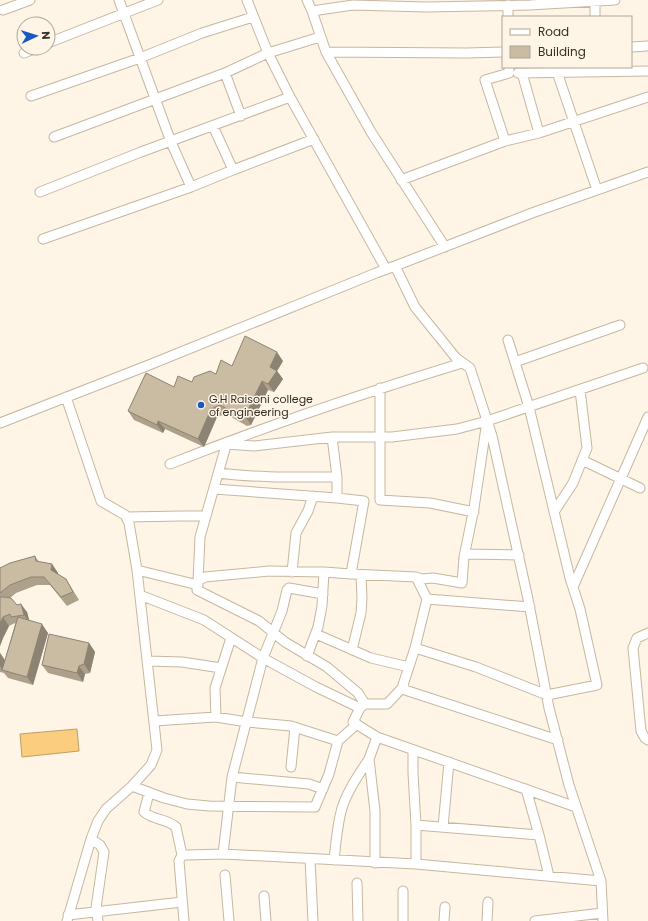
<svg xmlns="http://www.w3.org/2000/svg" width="648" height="921" font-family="Poppins,sans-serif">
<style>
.water{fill:#fbcd7e;stroke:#c09e63}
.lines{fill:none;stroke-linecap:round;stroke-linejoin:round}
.minor-casing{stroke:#c6b79f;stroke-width:11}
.minor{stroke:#fff;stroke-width:9}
.wall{fill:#aea18c}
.shaded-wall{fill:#8d8372}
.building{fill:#cabba3;stroke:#8d8372}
.poi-dot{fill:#1459c4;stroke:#fff5e6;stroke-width:1.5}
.labels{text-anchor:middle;stroke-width:3;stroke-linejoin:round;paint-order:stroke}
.poi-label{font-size:11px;fill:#352f25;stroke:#fff5e6;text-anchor:start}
</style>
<rect width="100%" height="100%" fill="#fff5e6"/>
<!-- water -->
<path class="water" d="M77,729L79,751L22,757L20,734Z"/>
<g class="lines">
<!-- minor casing -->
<g class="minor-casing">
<path id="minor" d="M247,0L268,53L290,97L386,269
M307,0L312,11L353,5L426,7L530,5L615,0
M595,0V17
M508,5V17
M3,10L30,0
M312,11L326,52L467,53L503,52
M48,43L158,0
M631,47L648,46
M326,52L371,132L445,247
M24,53L36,48
M509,67V73L485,80L505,141L539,133L522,73
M557,72L597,190
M225,73L241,116
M518,73L648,71
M31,96L140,58L202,33L253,17
M539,133L648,97
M54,137L225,73L268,53L320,37
M233,170L314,139
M401,180L505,141
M191,187L233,170L213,126
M40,192L141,152L290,97
M43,239L191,187L171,142L119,0
M395,266L415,307L456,358L470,368L492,436L528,599L549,708L569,785L601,881L603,921
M508,340L529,407L570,578L580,609L597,685L547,695L476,667L415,648L427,599L530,607
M515,362L620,325
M380,388V500L430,503L474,512
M66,397L101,501L125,515L129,523L137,570L157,750L151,765L132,786L106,809L98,821L91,839L67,921
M0,423L149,365L376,273L395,266L532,213L648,172
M226,444L254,446L332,437
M582,460L640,488
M170,464C266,426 364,393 462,363
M218,473C258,478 297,477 337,477L332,437H392L457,429L487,421
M337,477V498L364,501L351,574L416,577L421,579L433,578L462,583L464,557L474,508L487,421L643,368
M214,489L337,498
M554,512L573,483L587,448L580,390
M127,517L182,516H206
M465,554L519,555
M137,570L198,585
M292,572L296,533L308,511L313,496
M351,574L324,572L269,571L205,577L198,581L197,590L259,621L285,642L327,667L358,693L365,704L360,708L353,722L377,737
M416,577L427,599
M198,581L200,537L227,442
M573,587L648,417
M140,595L204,620L263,658L316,687L360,708
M648,633L637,638L633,648L641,731L645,738L648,740
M316,634L371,658L409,667
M415,648L403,685L405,690L558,740
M352,650L361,613L362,598L361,575
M307,656L318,627L322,606L324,572
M147,661L182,662L221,668
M365,704H387L403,687
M216,717L215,688L231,638
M154,721L216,717L247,722L291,726L338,741L357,724
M413,750V773L416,825V864
M291,767L295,727
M232,777L309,784L323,789
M132,786L164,798L187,804L209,806L315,807L329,774L338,741
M526,789L539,835L549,876
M149,793L144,812C153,820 168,819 176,827L182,855
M416,825L539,835
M443,827L449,762
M91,839L100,845L104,852L96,908L98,921
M223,854L232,777L263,658L282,611L287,590L289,588L323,594
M310,859L313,921
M334,860C336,843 337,825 342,808C348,790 359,774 369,759
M375,863V811L369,759L377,737L576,807
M225,875L229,921
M357,883L358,921
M403,891V921
M264,896L266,921
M68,915L182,902
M184,921L179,861L182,855H187L223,854L416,864L601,881
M444,921L445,907
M487,921L488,902
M535,921L602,913"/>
</g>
<!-- minor -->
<use href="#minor" class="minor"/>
</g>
<!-- wall -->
<path class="wall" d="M283,361L277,371L283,379L274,392L268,390L251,425L247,426L226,414L217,417L204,447L165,429L163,433L134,420L128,411L174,387L192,382L216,374L232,366Z
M35,556L39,562L52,564L58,573L57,574L66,579L79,600L67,606L50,585H37L16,593L10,598L17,605L27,612L29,620L48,633L33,685L8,678L4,673L0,672V653L5,660L15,624V623L9,626L3,638L0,646V568Z
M89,643L95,652L90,673L85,674L83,682L48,673L42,665Z"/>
<!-- shaded-wall -->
<path class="shaded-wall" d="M277,352L283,361L277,371L283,379L274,392L268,384L270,367Z
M262,381L268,390L251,425L245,416Z
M211,409L217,417L204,447L198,439Z
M158,421L165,429L163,433L157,425Z
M52,564L58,573L57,579L51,570Z
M21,604L27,612L30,623L24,615Z
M3,617L9,626L3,638L0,646V623Z
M42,624L48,633L33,685L27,677Z
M89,643L95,652L90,673L84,664Z
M0,653L6,662L2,670L0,666Z
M79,666L85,674L83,682L77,673Z"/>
<!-- building -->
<path class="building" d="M245,336L277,352L270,367L277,371L268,384L262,381L245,416L241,417L220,405L211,409L198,439L158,421L157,425L128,411L146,373L174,387L178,376L192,382L194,377L210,371L216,374L221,360L232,366Z
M35,556L36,561L52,564L51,570L66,579L73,592L61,597L44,577H31L10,585L0,593V568L10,563Z
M0,597H4L11,598L17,605L21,604L24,615L11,617L10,614L3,617L0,623Z
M18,617L42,624L27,677L2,670Z
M49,634L89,643L84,664L79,666L77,673L42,665Z"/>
<!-- markers -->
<circle class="poi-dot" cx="201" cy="405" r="4"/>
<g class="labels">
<!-- poi labels -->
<g class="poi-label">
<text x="209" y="403">G.H Raisoni college<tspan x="209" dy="13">of engineering</tspan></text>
</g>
</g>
<!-- legend -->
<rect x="502" y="16" width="130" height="52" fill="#fff5e6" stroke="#aea699"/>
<rect x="510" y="29" width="20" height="6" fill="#ffffff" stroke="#aea699"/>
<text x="538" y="36" font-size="12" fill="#352f25">Road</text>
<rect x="510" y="46" width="20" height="12" fill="#cabba3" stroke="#aea699"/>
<text x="538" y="56" font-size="12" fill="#352f25">Building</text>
<!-- north arrow -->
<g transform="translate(36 36) rotate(86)"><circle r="19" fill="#fff5e6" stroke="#aea699"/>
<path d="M0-3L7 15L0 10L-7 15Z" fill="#1459c4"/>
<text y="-6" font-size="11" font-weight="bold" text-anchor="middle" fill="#352f25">N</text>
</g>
</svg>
